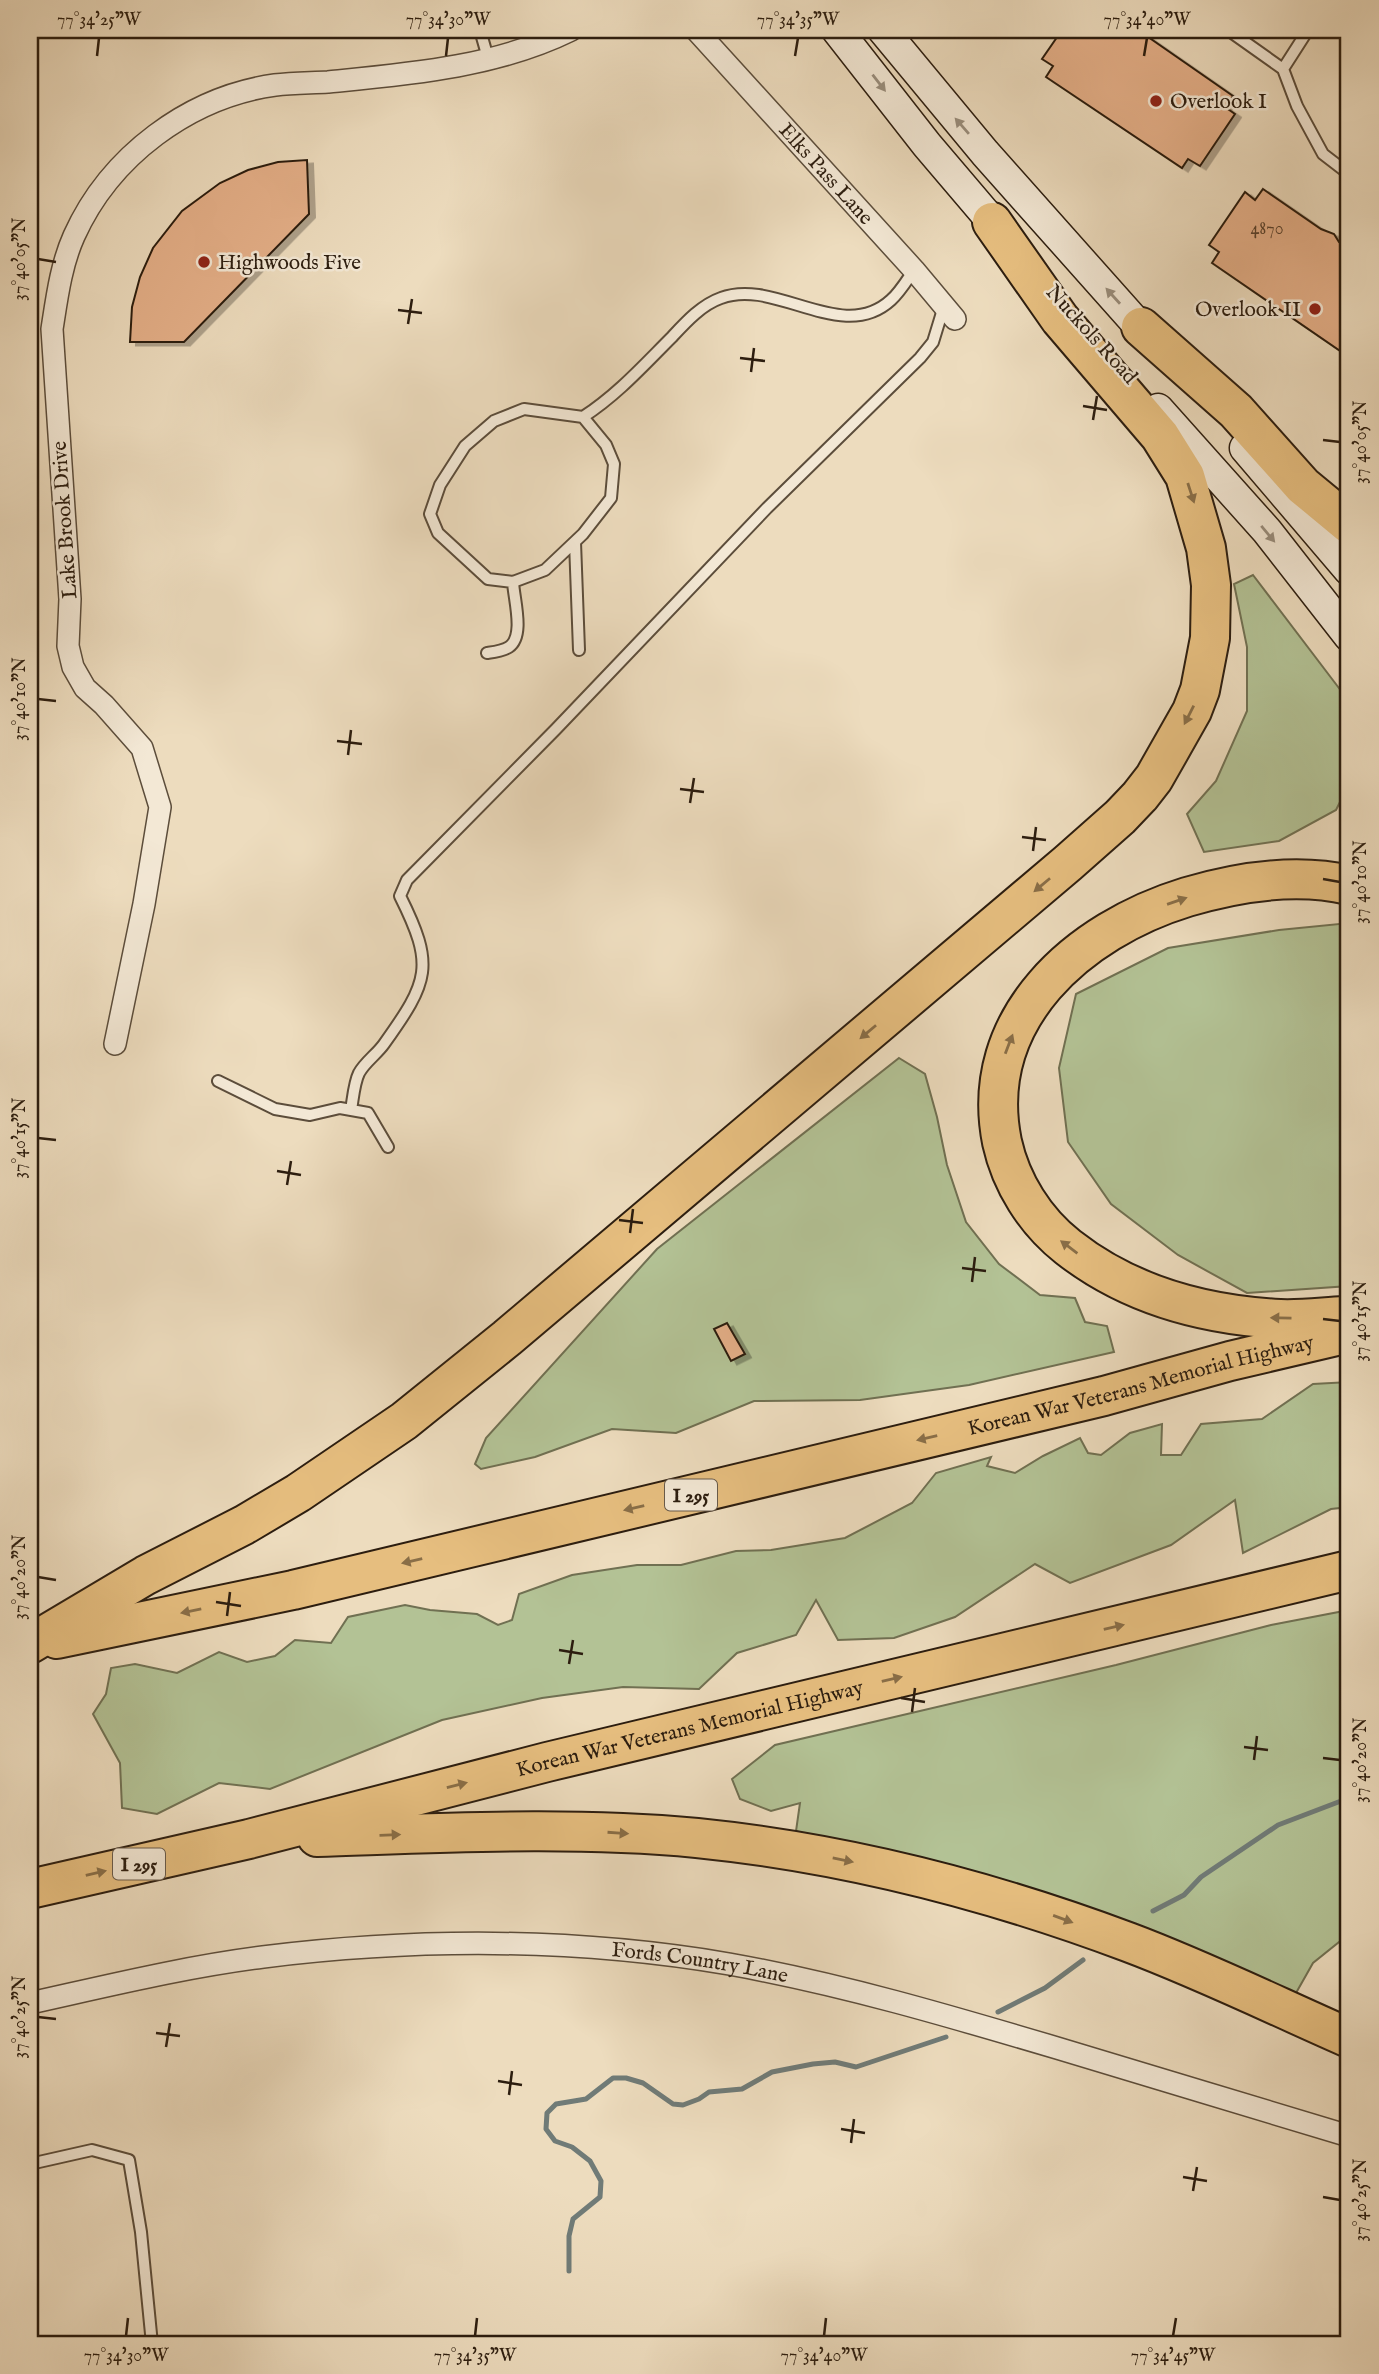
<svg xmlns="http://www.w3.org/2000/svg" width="1379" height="2374" font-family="'IM FELL English',serif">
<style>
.green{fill:#b3c295;stroke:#707052;stroke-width:2}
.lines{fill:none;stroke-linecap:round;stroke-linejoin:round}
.stream{stroke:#707b77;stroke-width:5}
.building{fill:#e4af88;stroke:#2c1d0f;stroke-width:2;filter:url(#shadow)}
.service-casing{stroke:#5c4d3b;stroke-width:14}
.minor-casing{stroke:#5c4d3b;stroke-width:24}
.secondary-casing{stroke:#2c1d0f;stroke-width:33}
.motorway-casing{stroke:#2c1d0f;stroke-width:42}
.service{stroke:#f3e8d5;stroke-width:10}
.minor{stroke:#f3e8d5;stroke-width:21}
.secondary{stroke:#f3e8d5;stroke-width:30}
.motorway{stroke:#e6be7f;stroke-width:38}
.oneway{fill:#998d7c}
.oneway2{fill:#896e47}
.ticks{fill:none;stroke:#2c1d0f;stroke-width:2.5}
.poi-dot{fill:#8f2418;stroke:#f3e8d5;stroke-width:2.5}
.labels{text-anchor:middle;stroke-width:5;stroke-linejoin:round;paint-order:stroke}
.number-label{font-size:18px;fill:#5a422d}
.shield{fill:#f3e8d5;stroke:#685a4a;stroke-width:2}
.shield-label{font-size:19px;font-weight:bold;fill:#2c1d0f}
.poi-label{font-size:21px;fill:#2c1d0f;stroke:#f3e8d5;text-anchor:start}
.street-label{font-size:21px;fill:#2c1d0f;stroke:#f3e8d5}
.neatline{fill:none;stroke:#2c1d0f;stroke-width:2.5}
.ticks-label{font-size:18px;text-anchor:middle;fill:#2c1d0f}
</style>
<defs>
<filter id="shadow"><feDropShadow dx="6" dy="3.5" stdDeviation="0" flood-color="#0004"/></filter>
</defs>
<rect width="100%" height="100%" fill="#eddcbe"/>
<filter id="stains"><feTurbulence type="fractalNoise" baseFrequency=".00286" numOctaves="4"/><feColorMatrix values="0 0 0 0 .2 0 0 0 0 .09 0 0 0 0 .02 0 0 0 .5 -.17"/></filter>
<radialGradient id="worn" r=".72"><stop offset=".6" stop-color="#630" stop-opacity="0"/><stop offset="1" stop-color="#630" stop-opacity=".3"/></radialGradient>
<!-- green -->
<path class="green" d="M1253,575L1348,700L1349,784L1336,810L1279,841L1204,852L1187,814L1216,781L1247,711V647L1234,584Z
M1349,923V1286L1247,1293L1178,1255L1111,1204L1068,1142L1059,1068L1076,994L1168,948L1279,930Z
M899,1058L925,1074L937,1117L947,1165L966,1222L999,1264L1040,1295L1075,1298L1085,1322L1107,1326L1114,1352L969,1385L860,1400L754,1401L676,1433L612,1429L535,1457L481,1469L475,1464L486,1438L657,1249Z
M1349,1382V1507L1331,1509L1243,1553L1235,1500L1171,1545L1070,1583L1035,1564L955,1617L894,1638L838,1640L816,1600L796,1635L737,1653L699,1689L623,1687L542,1698L442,1720L270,1789L219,1783L157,1814L122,1808L120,1763L93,1714L106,1694L111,1668L135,1664L177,1673L219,1652L247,1662L275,1656L295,1640L331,1643L348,1617L405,1605L430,1610L477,1614L498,1625L512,1620L519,1594L572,1575L637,1565H681L736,1551L771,1550L845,1538L912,1503L936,1473L991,1457L987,1466L1015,1473L1043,1456L1080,1438L1088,1453L1101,1455L1130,1433L1162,1424L1161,1455H1181L1201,1424L1262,1419L1313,1384Z
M1349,1610V1934L1313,1963L1296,1993L835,1847L796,1831L800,1803L771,1811L740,1799L732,1779L775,1745L1116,1665L1271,1625Z"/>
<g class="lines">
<!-- stream -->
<path class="stream" d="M1153,1911L1184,1895L1201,1877L1278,1825L1341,1801
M998,2012L1045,1988L1083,1960
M569,2271V2236L573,2219L600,2197L601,2181L590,2161L572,2147L555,2141L546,2129L547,2113L556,2104L586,2099L613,2078H626L643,2083L673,2104L683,2105L699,2099L709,2092L742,2089L772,2072L813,2064L835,2062L856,2067L946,2037"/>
</g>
<!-- building -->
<path class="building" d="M1062,30H1138L1233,96L1225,107L1235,114L1200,166L1188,159L1182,168L1046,77L1053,66L1042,59Z
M307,160L309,214L184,342H130L132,307L140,277L153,248L182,211L220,183L248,170L278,162Z
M1263,189L1321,229L1334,234L1339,242L1349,249V357L1212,263L1219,252L1209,245L1245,192L1255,200Z
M727,1323L745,1354L731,1361L714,1329Z"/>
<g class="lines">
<!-- service casing -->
<g class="service-casing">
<path id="service" d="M480,30L488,58
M1228,30L1283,69L1297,106L1323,154L1349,174
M1283,69L1308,30
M583,417L606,445L614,464L611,498L583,534L545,570L513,582L488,579L438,533L430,514L440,485L465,446L494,421L524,409L583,417C617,395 643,366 671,338C685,323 701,305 721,298C775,277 842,345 891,300C900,292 907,280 914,270
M575,542L579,650
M487,653C494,652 503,651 509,647C525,636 514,600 513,582
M218,1081L275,1109L310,1115L340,1108L368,1113L388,1147
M351,1110C353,1099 354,1083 359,1073C365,1062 377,1054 384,1044C429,981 435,966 400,896L407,880L556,729L767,508L920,358L933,342L944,306
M30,2164L92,2150L129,2160L141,2232L152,2344"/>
</g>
<!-- minor casing -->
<g class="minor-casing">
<g id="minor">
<path id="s1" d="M696,30L914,270L955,319"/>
<path d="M115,1044L144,904L160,807L142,748L104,705L85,688L73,667L68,646L70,599L52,329C57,297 61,265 74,236C110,156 189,97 275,85C292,83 310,83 328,82C410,74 496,67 571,30"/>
<path id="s2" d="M30,2003C107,1986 184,1967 263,1957C416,1938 576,1938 729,1964C841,1984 949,2016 1057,2048C1154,2077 1252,2107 1349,2136"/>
</g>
</g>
<!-- secondary casing -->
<g class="secondary-casing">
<path id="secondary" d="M837,30L927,145L1007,239
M883,30L985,153L1155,344
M1158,409L1267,531L1349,636
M1245,448L1349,570"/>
</g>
<!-- motorway casing -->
<g class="motorway-casing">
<g id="motorway">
<path d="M1141,327L1236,411L1303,486L1349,524"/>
<path d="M1344,1316C1323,1317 1301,1320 1280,1319C1205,1315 1129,1295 1068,1247C1035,1221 1011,1183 1002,1142C977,1018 1079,930 1187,897C1238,882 1297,873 1349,885"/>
<path id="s3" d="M57,1639L293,1590L1104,1396L1230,1361L1349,1333"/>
<path d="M30,1644L146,1575L244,1525L298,1493L404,1421L507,1338L1068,863L1120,817L1140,796L1154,778L1192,711L1200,690L1210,638L1211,585L1206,548L1185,476L1160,436L1060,319L992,222"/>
<path d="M317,1837C444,1833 571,1826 697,1838C845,1853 989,1890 1128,1942C1203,1970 1276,2006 1349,2038"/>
<path id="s4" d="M30,1889L249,1839L547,1762L1349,1570"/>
</g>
</g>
<!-- service -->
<use href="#service" class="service"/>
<!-- minor -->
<use href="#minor" class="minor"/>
<!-- secondary -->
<use href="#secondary" class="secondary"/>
<!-- motorway -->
<use href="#motorway" class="motorway"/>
</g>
<!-- one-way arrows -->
<defs><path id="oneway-solid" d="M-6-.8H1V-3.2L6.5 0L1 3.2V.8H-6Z" transform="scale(1.75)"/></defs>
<g class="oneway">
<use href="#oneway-solid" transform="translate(879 83) rotate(52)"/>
<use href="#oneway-solid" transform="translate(962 126) rotate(-131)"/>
<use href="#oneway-solid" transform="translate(1113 296) rotate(-132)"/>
<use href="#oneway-solid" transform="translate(1268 534) rotate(50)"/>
</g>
<g class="oneway2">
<use href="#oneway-solid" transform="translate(1191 493) rotate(72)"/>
<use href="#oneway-solid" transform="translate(1189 715) rotate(117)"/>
<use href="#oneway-solid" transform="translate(1042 885) rotate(140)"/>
<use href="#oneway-solid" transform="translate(1177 901) rotate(-19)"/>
<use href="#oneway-solid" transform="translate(868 1032) rotate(140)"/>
<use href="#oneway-solid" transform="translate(1009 1044) rotate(-69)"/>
<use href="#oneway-solid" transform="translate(1069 1247) rotate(-143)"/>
<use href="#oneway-solid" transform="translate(1281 1318) rotate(-179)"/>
<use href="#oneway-solid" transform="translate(927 1438) rotate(167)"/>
<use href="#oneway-solid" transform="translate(634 1508) rotate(167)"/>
<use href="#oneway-solid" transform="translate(412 1561) rotate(167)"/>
<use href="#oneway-solid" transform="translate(191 1611) rotate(168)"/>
<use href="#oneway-solid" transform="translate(1114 1627) rotate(-13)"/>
<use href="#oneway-solid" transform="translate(892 1679) rotate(-13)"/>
<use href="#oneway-solid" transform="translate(457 1785) rotate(-14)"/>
<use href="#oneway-solid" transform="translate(618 1833) rotate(4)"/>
<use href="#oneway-solid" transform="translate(390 1835) rotate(-2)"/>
<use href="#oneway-solid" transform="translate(843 1860) rotate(11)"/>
<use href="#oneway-solid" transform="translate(96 1873) rotate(-13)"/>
<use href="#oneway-solid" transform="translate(1063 1919) rotate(20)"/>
</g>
<!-- ticks -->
<path class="ticks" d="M97,56L99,38M446,56L448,38M795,56L798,38M1144,56L1147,38M38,259L56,262M398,310L422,313M408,324L412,299M740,358L765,361M751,372L754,348M1083,406L1107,410M1093,420L1097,396M1323,440L1340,442M38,699L56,701M337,741L362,744M348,755L351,730M680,789L704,792M690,803L694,778M1022,837L1046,840M1033,851L1036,827M1323,879L1340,882M38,1138L56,1140M277,1171L301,1175M287,1185L291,1161M619,1220L643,1223M630,1233L633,1209M962,1268L986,1271M972,1282L975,1257M1323,1319L1340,1321M38,1577L56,1580M216,1602L241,1606M227,1616L230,1592M559,1650L583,1654M569,1664L573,1640M901,1698L925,1702M912,1712L915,1688M1244,1747L1268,1750M1323,1758L1340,1760M1254,1760L1257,1736M38,2017L56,2019M156,2033L180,2036M166,2047L170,2023M498,2081L522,2085M509,2095L512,2071M841,2129L865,2133M851,2143L854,2119M1183,2177L1207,2181M1193,2191L1197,2167M1323,2197L1340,2200M126,2336L128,2318M475,2336L477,2318M824,2336L826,2318M1173,2336L1176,2318"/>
<!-- markers -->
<g class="poi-dot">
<circle cx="1156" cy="101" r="7"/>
<circle cx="204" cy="262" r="7"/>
<circle cx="1315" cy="309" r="7"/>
</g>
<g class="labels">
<!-- number labels -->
<g class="number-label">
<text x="1267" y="234">4870</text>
</g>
<!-- shield labels -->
<g class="shield">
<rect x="665" y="1479.5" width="52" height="31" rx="5"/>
<rect x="113" y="1848.5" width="52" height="31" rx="5"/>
</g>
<g class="shield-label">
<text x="691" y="1502">I 295</text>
<text x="139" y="1871">I 295</text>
</g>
<!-- poi labels -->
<g class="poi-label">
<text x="1170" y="108">Overlook I</text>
<text x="218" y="269">Highwoods Five</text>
<text x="1301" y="316" text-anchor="end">Overlook II</text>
</g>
<!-- street labels -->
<g class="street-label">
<text dy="7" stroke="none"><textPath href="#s1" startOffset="194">Elks Pass Lane</textPath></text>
<text transform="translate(1092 334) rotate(48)" y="7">Nuckols Road</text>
<text transform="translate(64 520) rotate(-94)" y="7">Lake Brook Drive</text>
<text dy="7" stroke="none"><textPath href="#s3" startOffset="1113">Korean War Veterans Memorial Highway</textPath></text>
<text dy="7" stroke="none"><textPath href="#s4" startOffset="679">Korean War Veterans Memorial Highway</textPath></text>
<text dy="7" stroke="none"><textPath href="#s2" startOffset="676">Fords Country Lane</textPath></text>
</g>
</g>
<!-- margin -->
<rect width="1379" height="2374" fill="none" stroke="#eddcbe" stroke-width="77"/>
<rect x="38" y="38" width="1302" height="2298" class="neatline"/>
<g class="ticks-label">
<text x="99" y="25">77°34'25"W</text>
<text x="448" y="25">77°34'30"W</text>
<text x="798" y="25">77°34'35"W</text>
<text x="1147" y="25">77°34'40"W</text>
<text transform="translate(19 259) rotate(-90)" y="6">37°40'05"N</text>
<text transform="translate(1360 442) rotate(-90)" y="6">37°40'05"N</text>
<text transform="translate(19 699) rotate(-90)" y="6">37°40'10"N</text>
<text transform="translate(1360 882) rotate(-90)" y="6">37°40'10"N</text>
<text transform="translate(19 1138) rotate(-90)" y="6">37°40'15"N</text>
<text transform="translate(1360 1321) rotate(-90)" y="6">37°40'15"N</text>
<text transform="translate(19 1577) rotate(-90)" y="6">37°40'20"N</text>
<text transform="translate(1360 1760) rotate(-90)" y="6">37°40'20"N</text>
<text transform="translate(19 2017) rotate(-90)" y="6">37°40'25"N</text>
<text transform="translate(1360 2200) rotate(-90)" y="6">37°40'25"N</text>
<text x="126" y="2361">77°34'30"W</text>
<text x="475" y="2361">77°34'35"W</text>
<text x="824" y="2361">77°34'40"W</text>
<text x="1173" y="2361">77°34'45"W</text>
</g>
<rect width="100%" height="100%" filter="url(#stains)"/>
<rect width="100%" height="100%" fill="url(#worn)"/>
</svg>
